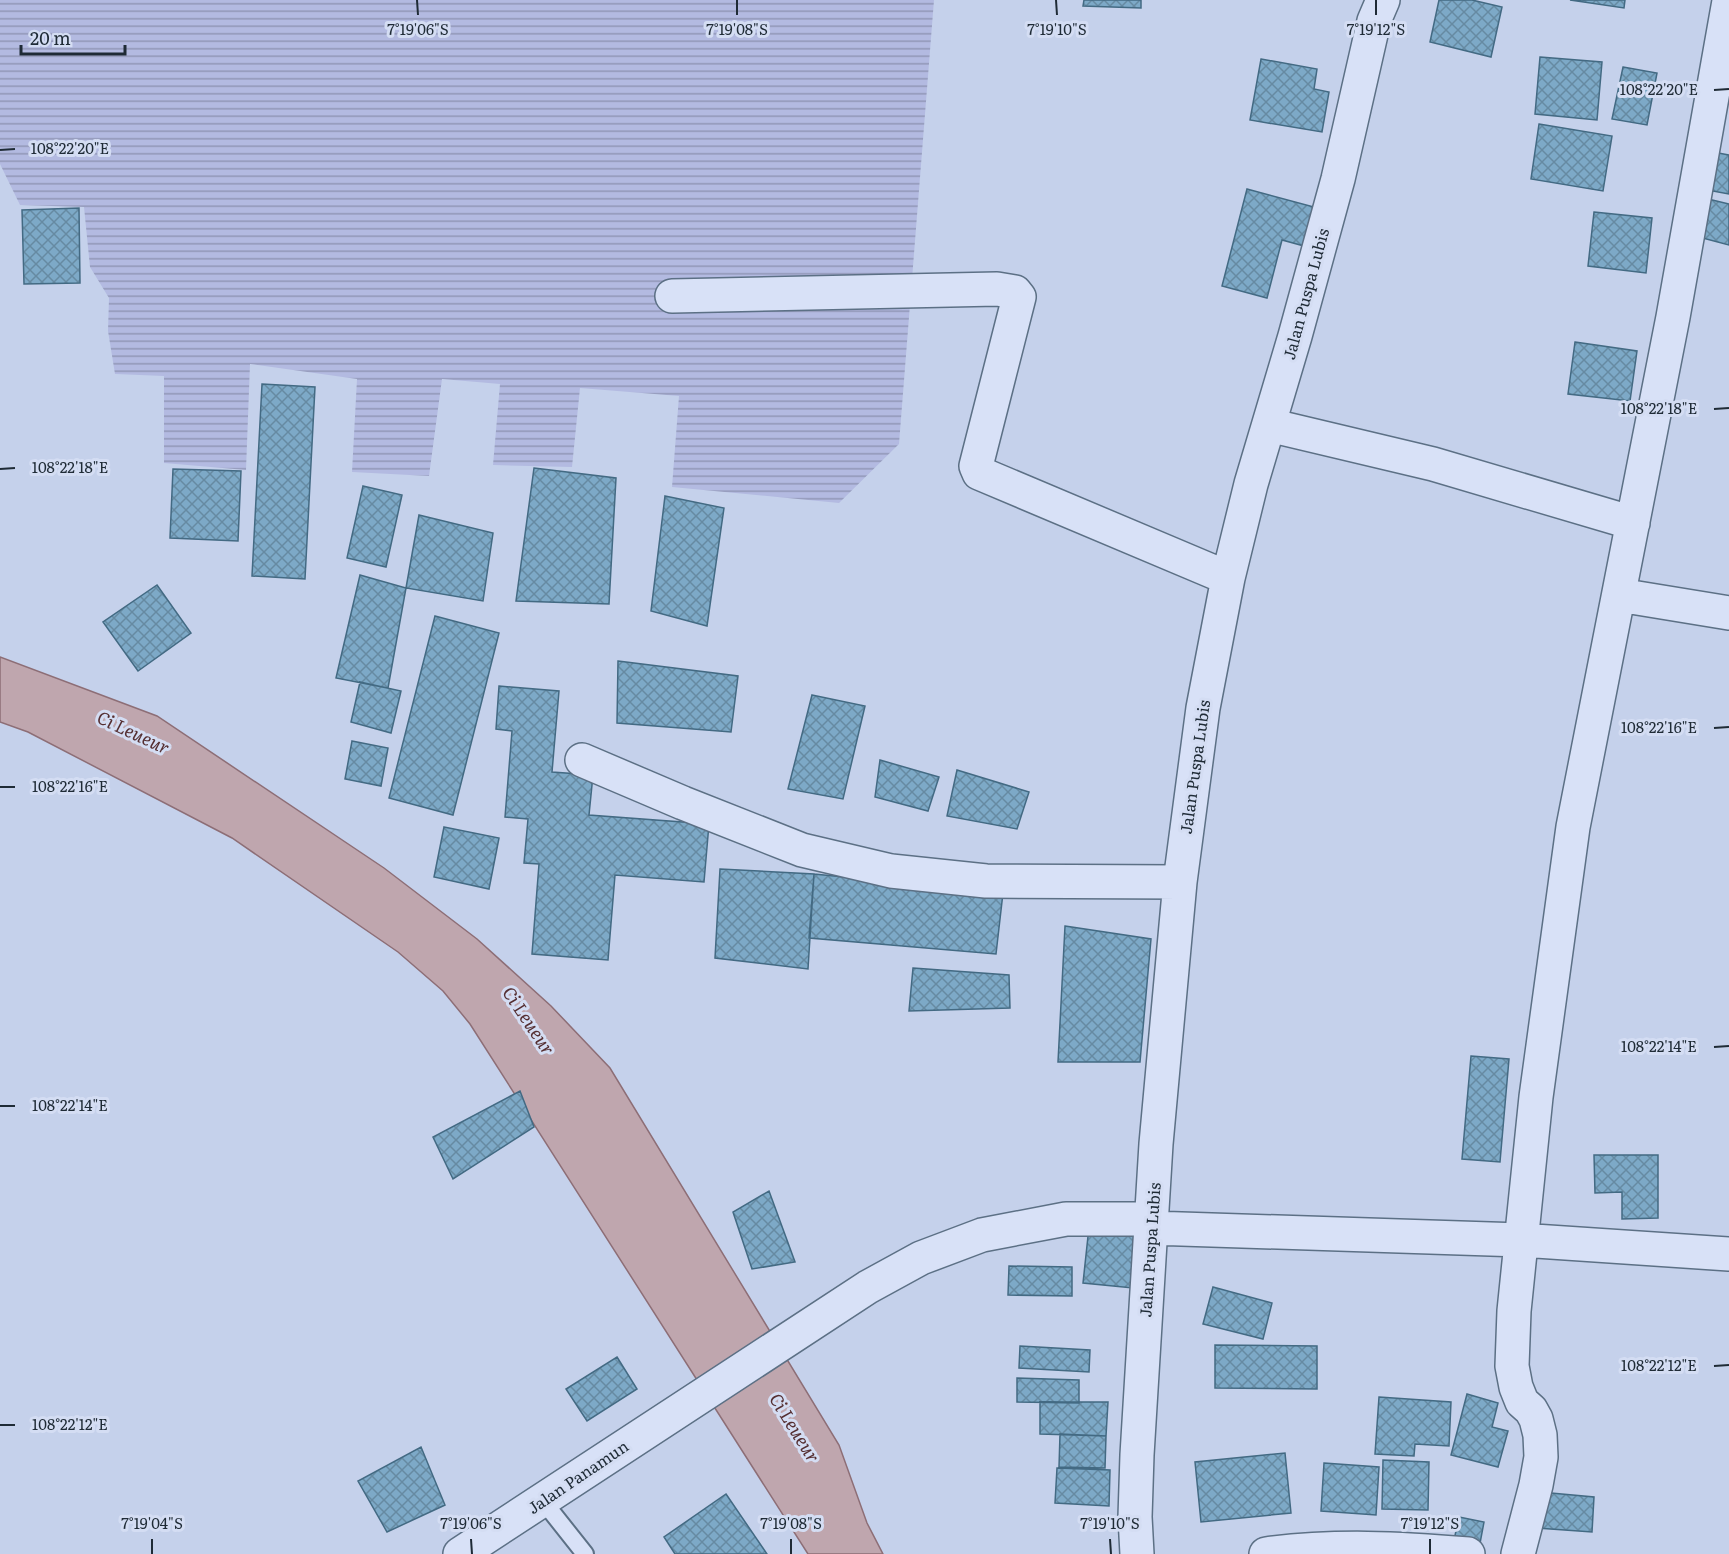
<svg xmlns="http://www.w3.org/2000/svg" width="1729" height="1554" font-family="Literata,serif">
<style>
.farmland{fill:url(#farmland-rules)}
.water{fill:#bfa6ae;stroke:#8d6e76;stroke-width:1.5}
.building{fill:url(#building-cross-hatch);stroke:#436a83;stroke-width:1.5}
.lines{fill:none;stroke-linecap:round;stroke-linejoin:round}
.lane-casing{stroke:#5c7085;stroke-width:20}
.street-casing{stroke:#5c7085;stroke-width:36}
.lane{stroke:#d8e1f7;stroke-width:16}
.street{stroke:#d8e1f7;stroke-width:33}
.ticks{fill:none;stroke:#1f2b36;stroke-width:2}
.labels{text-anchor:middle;stroke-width:6;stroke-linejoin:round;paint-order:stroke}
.street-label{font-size:16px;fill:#1f2b36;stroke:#d4ddf3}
.water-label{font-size:18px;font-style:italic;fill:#552f32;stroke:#d4ddf3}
.ticks-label{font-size:15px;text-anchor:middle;fill:#1f2b36;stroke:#d4ddf3;stroke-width:6;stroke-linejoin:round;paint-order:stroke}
</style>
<defs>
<pattern id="farmland-rules" width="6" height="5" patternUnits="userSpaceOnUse" patternTransform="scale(1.5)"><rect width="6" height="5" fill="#b3bae1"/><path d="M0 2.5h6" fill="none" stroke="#9197b7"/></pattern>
<pattern id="building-cross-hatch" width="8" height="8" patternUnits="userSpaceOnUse" patternTransform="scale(1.5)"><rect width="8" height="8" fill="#7da9c7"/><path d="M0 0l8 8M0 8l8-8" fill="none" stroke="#668aa2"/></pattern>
</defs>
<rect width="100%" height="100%" fill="#c5d1eb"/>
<!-- farmland -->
<path class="farmland" d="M0,0H934L899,444L839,503L672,487L679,396L580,388L572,467L493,465L500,384L442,379L429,476L352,472L357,379L250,364L246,470L164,463V376L115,374L108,331L109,298L90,267L84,207L20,205L0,164Z"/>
<!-- water -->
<path class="water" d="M0,657L157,716L384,868L477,939L551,1006L610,1068L839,1445L867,1523L883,1554H808L470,1024L443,991L398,952L232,838L28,732L0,722Z"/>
<!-- building -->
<path class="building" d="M1084,0H1141V8L1083,6Z
M1439,0H1472L1502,7L1491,57L1430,42Z
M1570,0H1625L1624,8Z
M1540,57L1602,62L1597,120L1535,114Z
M1261,59L1317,69L1314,89L1329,92L1322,132L1250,120Z
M1623,67L1657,73L1647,125L1612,119Z
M1539,124L1612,136L1603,191L1531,179Z
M1713,152L1729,155V194L1707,190Z
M1247,189L1325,210L1315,249L1282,240L1267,298L1222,286Z
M1704,198L1729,204V245L1695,236Z
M79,208L80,283L24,284L22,210Z
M1594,212L1652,218L1646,273L1588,266Z
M1575,342L1637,351L1630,401L1568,394Z
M262,384L315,387L305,579L252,576Z
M534,468L616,478L609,604L516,601Z
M173,469L241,471L238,541L170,538Z
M363,486L402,495L386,567L347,558Z
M665,496L724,508L707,626L651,611Z
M419,515L493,533L483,601L406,588Z
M360,575L406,588L388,688L336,678Z
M157,585L191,633L138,671L103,622Z
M435,616L499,633L453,815L389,798Z
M618,661L738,676L731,732L617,723Z
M360,682L401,691L391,733L351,722Z
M499,686L559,691L552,772L593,775L589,815L709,824L704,882L615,875L608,960L532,954L539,864L524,863L528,819L505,817L512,731L496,729Z
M812,695L865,706L843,799L788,789Z
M352,741L388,748L381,786L345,779Z
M880,760L939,777L928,811L875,797Z
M957,770L1029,792L1017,829L947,816Z
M444,827L499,838L489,889L434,877Z
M720,869L814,874L808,969L715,958Z
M814,874L1003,893L996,954L809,938Z
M1065,926L1151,939L1140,1062H1058Z
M913,968L1009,975L1010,1008L909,1011Z
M1471,1056L1509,1059L1500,1162L1462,1159Z
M520,1091L534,1127L453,1179L433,1137Z
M1594,1155H1658V1218L1622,1219V1192L1595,1193Z
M769,1191L795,1262L752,1269L733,1212Z
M1089,1227L1139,1232L1133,1288L1083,1283Z
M1009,1266L1072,1267V1296L1008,1295Z
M1213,1287L1272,1303L1263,1339L1203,1324Z
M1215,1345L1317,1346V1389L1215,1388Z
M1020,1346L1090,1350L1089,1372L1019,1368Z
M617,1357L637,1389L587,1421L566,1389Z
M1017,1378L1079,1380V1403L1017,1402Z
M1467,1394L1498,1403L1492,1427L1508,1431L1498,1467L1451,1455Z
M1379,1397L1451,1402L1449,1446L1415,1444L1414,1456L1375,1454Z
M1040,1402H1108L1106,1436L1040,1434Z
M1060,1434L1106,1436L1105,1468L1059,1467Z
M421,1447L445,1505L387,1532L358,1481Z
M1285,1453L1291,1513L1201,1522L1195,1462Z
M1383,1460L1429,1462L1428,1510L1382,1509Z
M1324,1463L1379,1467L1376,1515L1321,1511Z
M1057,1468L1110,1470L1109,1506L1055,1503Z
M1540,1492L1594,1497L1592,1532L1537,1528Z
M726,1494L767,1554H675L664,1537Z
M1459,1517L1484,1522L1478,1554H1451Z"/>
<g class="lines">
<!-- lane casing -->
<g class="lane-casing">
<path id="lane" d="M543,1501L585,1554"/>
</g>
<!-- street casing -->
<g class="street-casing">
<path id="street" d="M672,296L997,289L1015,292L1019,297L976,466L979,473L1228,578
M1269,425L1433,464L1633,523
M1619,595L1729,613
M582,760L683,803L802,850L891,871L986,881L1180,882
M1151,1228L1521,1240L1729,1254
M460,1554L868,1287L921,1258L982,1235L1066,1219H1153
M1137,1554L1135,1517L1137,1455L1156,1144L1180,882L1203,708L1228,578L1251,484L1295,336L1338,179L1374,21L1383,0
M1266,1554C1333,1545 1401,1548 1468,1554
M1518,1554L1536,1485L1541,1457L1540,1435L1536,1419L1531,1410L1522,1402L1516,1387L1512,1366L1514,1311L1536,1097L1573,827L1673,317L1729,1"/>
</g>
<!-- lane -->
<use href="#lane" class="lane"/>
<!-- street -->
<use href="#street" class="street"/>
</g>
<!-- ticks -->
<path class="ticks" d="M417,0L418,15M737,0V15M1056,0L1057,15M1376,0V15M1714,90L1729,89M0,150L15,149M1714,409L1729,408M0,469L15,468M1714,728L1729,727M0,787H15M1714,1047L1729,1046M0,1106H15M1714,1366L1729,1365M0,1425H15M152,1539V1554M471,1539L472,1554M791,1539V1554M1110,1539L1111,1554M1430,1539V1554"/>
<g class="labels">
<!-- street labels -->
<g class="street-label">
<text transform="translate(1306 294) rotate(-75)" y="6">Jalan Puspa Lubis</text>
<text transform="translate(1195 767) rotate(-82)" y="6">Jalan Puspa Lubis</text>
<text transform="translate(1150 1250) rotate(-86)" y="6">Jalan Puspa Lubis</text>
<text transform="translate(578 1477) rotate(-34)" y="6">Jalan Panamun</text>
</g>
<!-- water labels -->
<g class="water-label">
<text transform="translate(133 733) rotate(25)" y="6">Ci Leueur</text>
<text transform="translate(528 1021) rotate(56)" y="6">Ci Leueur</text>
<text transform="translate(794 1428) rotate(58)" y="6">Ci Leueur</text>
</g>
</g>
<g class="ticks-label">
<text x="418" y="35">7°19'06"S</text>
<text x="737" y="35">7°19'08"S</text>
<text x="1057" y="35">7°19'10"S</text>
<text x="1376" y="35">7°19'12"S</text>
<text x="1659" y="95">108°22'20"E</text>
<text x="70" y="154">108°22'20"E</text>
<text x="1659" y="414">108°22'18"E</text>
<text x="70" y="473">108°22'18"E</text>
<text x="1659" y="733">108°22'16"E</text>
<text x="70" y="792">108°22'16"E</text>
<text x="1659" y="1052">108°22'14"E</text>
<text x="70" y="1111">108°22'14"E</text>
<text x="1659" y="1371">108°22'12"E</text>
<text x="70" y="1430">108°22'12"E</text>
<text x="152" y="1529">7°19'04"S</text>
<text x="471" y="1529">7°19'06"S</text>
<text x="791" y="1529">7°19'08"S</text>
<text x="1110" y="1529">7°19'10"S</text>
<text x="1430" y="1529">7°19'12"S</text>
</g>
<!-- scale -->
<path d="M21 45v9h104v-9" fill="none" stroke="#1f2b36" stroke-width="3"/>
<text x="30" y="45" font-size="18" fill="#1f2b36" stroke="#d4ddf3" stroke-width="4.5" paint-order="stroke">20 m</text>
</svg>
